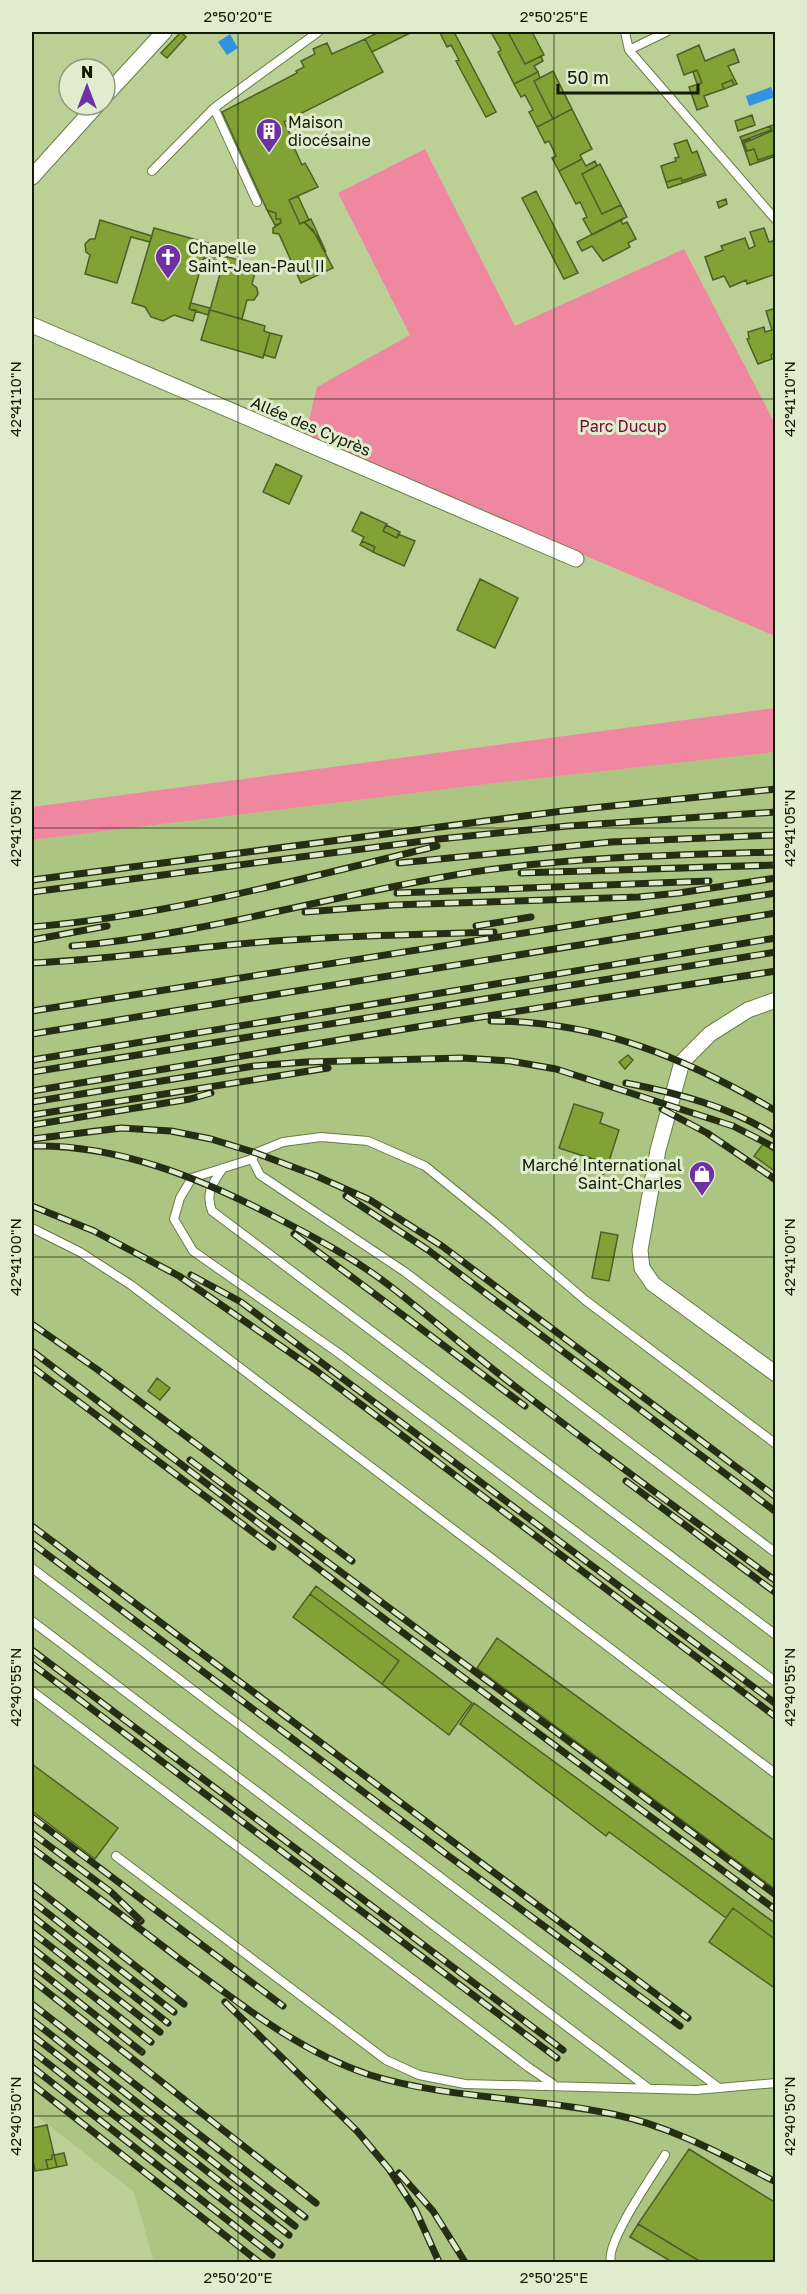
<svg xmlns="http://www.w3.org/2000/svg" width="807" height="2294" font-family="'Golos Text',sans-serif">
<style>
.built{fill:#acc582}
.green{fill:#f087a1}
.water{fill:#2f94dd}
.building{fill:#81a335;stroke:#4c5f27;stroke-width:1.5}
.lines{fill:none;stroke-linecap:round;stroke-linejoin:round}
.lane-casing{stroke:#687c44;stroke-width:10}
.street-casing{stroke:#687c44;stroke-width:17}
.lane{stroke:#fff;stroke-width:8}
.street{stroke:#fff;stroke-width:15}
.rail-casing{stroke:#252e14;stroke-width:7}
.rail{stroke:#e0ecce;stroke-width:4.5;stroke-dasharray:14;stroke-linecap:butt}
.ticks{fill:none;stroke:#121a04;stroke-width:1.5;stroke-opacity:0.45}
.labels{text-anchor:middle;stroke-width:6;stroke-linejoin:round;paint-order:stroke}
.poi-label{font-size:16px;fill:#121a04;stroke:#e0ecce;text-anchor:start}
.street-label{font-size:16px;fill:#121a04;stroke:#e0ecce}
.park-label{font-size:16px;fill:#720934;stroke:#e0ecce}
.neatline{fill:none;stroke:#121a04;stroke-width:2}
.ticks-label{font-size:15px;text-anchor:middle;fill:#121a04}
</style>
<rect width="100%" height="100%" fill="#bad095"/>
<!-- built -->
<path class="built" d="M775,752V2262H154L134,2192L32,2112V840L496,783Z"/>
<!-- green -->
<path class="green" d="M425,149L515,326L684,249L775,424V636L305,437L317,387L410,335L338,193Z
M775,708V752L496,783L32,840V807Z"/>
<!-- water -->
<path class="water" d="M230,34L238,48L227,55L218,42Z
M771,87L775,97L749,106L746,96Z"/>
<!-- building -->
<path class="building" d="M181,32L186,37L167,58L161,53Z
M379,32H412L372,52L365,39Z
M443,32H454L496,112L486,117L456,61L459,60L451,45L447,47L440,33Z
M491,32H508L525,64L541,56L543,61L534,66L538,72L514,84L498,52L501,50Z
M508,32H532L544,55L525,64Z
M365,39L383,72L284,122L295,144L293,145L302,165L305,163L318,187L289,200L300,224L304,222L313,230L333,268L301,283L279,234L273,233V228L281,223L280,219H276V213L267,210L222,112L297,73L296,71L304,67L301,61L315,54L313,49L327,43L332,54Z
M699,45L705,61L734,49L739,62L728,66L737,84L734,85L732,80L722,84L724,89L704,96L708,106L697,110L689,87L702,83L697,70L684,75L677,55Z
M697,70L702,83L697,84L693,72Z
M553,71L572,109L553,119L534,81Z
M538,72L540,78L534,81L553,119L537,127L529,112L533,110L525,95L521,97L514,84Z
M732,80L734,85L724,89L722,84Z
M572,109L592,149L580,155L582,159L559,171L552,158L556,156L549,141L545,143L537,127Z
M752,115L755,125L738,131L735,121Z
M776,124V154L758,160L754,149L747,151L744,143L772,131L770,126Z
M770,126L771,130L742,141L740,137Z
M751,139L744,143L747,151L754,149L758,160L776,154V156L750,165L742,142Z
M687,140L692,153L697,151L705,173L682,181L681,178L666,182L661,166L676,161L675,158L679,157L674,144Z
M582,159L586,166L595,161L597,166L582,174L602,214L621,205L627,217L592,235L583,219L587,217L580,202L576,204L559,171Z
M600,164L621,205L602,214L582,174Z
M705,173L706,175L668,188L666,182L681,178L682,181Z
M536,191L578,273L564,279L522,198Z
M298,196L309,220L300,224L289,200Z
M726,199L727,204L719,208L717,202Z
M267,210L276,213V219H280L281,223L275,225Z
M624,218L621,221L623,224L627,222L636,239L628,243L630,247L603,261L592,246L582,251L577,242Z
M311,219L326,252L318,237L304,222Z
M100,220L152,236L150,242L131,237L117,283L85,274L90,255L86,252L85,244L90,239H95Z
M154,228L208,243L189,309L196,310L193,321L174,315L163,321L151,317L145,307L132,303Z
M764,228L769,242L773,241L776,249V274L747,284L746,280L730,287L724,276L713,280L705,257L723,250L721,246L745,238L749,249L755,246L750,232Z
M206,251L257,265L252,284L257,288L258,294L254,300H247L242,319L210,310L223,263L204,258Z
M191,303L210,308L208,315L189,309Z
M776,308V353L771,355L772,359L758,364L747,339L749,338L748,332L764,327L765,332L772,330L766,311Z
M210,310L265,326L264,331L270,333L263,358L201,340Z
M270,333L282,336L275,358L264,355Z
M276,464L302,476L289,504L263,492Z
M361,512L387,524L383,531L397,538L398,534L415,541L404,566L373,552L375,547L362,541L364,537L352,531Z
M386,525L400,532L397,538L383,531Z
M362,541L375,547L373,552L360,545Z
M480,579L518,598L495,648L457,630Z
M628,1055L633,1060L625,1069L619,1062Z
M574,1104L603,1113L600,1123L619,1130L608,1164L559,1148Z
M763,1144L776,1153V1172L754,1156Z
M588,1157L608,1164L604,1174L585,1168Z
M601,1232L618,1235L609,1281L592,1278Z
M157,1378L170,1388L160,1400L148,1391Z
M316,1586L472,1703L449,1735L382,1684L399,1661L310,1594Z
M310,1594L399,1661L382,1684L293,1617Z
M497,1638L776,1842V1890L477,1668Z
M474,1703L776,1924V1940L733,1908L726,1918L609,1832L606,1836L460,1724Z
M32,1764L118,1828L95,1859L32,1811Z
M733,1908L776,1940V1989L709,1942Z
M47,2125L54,2155H52V2159L46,2160L48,2169L35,2171L32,2154V2128Z
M689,2149L776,2203V2262H701L638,2224Z
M64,2153L67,2165L57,2167L54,2155Z
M52,2155H54L57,2167L48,2169L46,2160L52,2159Z
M638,2224L701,2262H672L630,2237Z"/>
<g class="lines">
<!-- lane casing -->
<g class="lane-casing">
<path id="lane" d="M625,32L629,50L776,220
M629,50L666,32
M152,171L214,108
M257,202L214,108L318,32
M252,1159L192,1178L180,1198L174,1219L193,1251L337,1352L776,1682
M223,1168C213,1183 205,1192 212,1211L776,1635
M32,1228L80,1252L131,1285L776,1774
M776,1444L585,1300L494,1222L425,1166L368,1141L321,1137L283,1142L256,1153L252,1159L260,1175L405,1272L776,1553
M32,1568L719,2088
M32,1621L648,2088
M32,1691L528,2067L553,2084
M116,1856L386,2060L419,2075L465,2084L696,2090L776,2083
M611,2262C605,2243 653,2175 665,2155"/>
</g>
<!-- street casing -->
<g class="street-casing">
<path id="street" d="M105,96L164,32
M32,177L97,105
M32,325L576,559
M776,1000L748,1010L710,1034L682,1062L658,1150L640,1250L642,1268L653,1284L776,1374"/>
</g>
<!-- lane -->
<use href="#lane" class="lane"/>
<!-- street -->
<use href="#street" class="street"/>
<!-- rail casing -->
<g class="rail-casing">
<path id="rail" d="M399,863L611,842L776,835
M521,873L776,865
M32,880L563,811L776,789
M32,892L439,839L568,826L776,812
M397,893L709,881
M305,912L393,905L639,897L679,893L776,878
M476,926L531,917
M32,927C170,915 302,879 437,846
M32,940L107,926
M72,946C208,934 339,893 473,872C573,857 674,855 776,852
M32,963C101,960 170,950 240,944C324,936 409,935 494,932
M32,1011L776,893
M491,1021C599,1021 685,1058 776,1111
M32,1034L776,913
M32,1060L776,938
M32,1072L776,952
M626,1083C677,1093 731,1107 776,1136
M32,1091L417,1027L776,971
M32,1102L254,1066L306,1062L463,1058L510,1061L556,1069L733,1126L776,1148
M662,1109L707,1133L776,1180
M32,1115L328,1068
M32,1125L190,1099L211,1093
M32,1139L121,1128L171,1131L211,1139L256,1153L314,1175L370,1200L442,1246L776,1497
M32,1146C118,1144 202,1179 277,1218C316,1238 355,1259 390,1286C434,1320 476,1357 521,1391C604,1456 691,1518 776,1581
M346,1196L428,1250L776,1512
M32,1206L94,1231L179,1276L314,1369L776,1717
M294,1234L525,1406
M191,1275L241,1302L776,1704
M32,1324L98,1370L352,1561
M32,1351L386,1620L776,1910
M32,1367L273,1547
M190,1460L776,1895
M626,1481L776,1593
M32,1526L688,2018
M32,1543L450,1857L680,2026
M32,1650L563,2050
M32,1664L557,2058
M32,1817L283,2006
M32,1833L111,1892L141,1921
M32,1848C80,1884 129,1920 177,1957C238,2002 297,2051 370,2075C448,2099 533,2097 612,2114C671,2126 723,2155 776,2182
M32,1885L184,2004
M32,1901L174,2012
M32,1916L168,2023
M32,1932L160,2032
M32,1948L151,2042
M32,1965L142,2052
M32,1980L316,2203
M225,2002L357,2131L389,2169L415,2209L439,2262
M32,2004L305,2217
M32,2020L295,2226
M32,2035L289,2235
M32,2051L280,2245
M32,2067L272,2255
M32,2084L259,2262
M399,2173L433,2211L465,2262"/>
</g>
<!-- rail -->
<use href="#rail" class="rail"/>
</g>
<!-- ticks -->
<path class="ticks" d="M238,32V2262M554,32V2262M32,399H776M32,828H776M32,1257H776M32,1687H776M32,2116H776"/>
<!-- icons -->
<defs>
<g id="building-pin" transform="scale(1.35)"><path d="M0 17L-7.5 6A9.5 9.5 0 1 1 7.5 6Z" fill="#6f30a5" stroke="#e0ecce"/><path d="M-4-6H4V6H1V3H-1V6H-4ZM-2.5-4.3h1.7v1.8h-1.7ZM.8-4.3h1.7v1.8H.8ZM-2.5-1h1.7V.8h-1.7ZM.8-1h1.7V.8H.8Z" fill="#fff"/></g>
<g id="church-pin" transform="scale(1.35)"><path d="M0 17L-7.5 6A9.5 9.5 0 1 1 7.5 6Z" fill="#6f30a5" stroke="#e0ecce"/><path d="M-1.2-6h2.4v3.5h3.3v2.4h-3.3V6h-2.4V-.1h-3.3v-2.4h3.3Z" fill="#fff"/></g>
<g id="shop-pin" transform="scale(1.35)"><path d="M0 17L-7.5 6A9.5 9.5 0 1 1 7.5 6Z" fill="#6f30a5" stroke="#e0ecce"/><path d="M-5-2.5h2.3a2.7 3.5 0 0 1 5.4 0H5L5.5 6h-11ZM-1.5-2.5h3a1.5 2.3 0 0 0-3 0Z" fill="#fff"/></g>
</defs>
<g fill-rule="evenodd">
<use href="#building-pin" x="269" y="131"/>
<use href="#church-pin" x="168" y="257"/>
<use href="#shop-pin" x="702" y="1174"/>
</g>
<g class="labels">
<!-- poi labels -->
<g class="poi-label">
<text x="288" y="128">Maison<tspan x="288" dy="18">diocésaine</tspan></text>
<text x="188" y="254">Chapelle<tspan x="188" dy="18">Saint-Jean-Paul II</tspan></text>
<text x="682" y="1171" text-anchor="end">Marché International<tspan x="682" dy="18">Saint-Charles</tspan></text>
</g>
<!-- street labels -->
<g class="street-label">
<text transform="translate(311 426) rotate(23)" y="6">Allée des Cyprès</text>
</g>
<!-- park labels -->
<g class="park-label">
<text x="623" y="432">Parc Ducup</text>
</g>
</g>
<!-- border -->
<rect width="807" height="2294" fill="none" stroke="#e0ecce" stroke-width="66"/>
<!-- north arrow -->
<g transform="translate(87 87)"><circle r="28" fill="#e0ecce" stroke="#8e987d" stroke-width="1.5"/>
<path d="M0-4.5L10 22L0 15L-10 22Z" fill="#6f30a5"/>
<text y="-9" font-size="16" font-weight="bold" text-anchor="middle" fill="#121a04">N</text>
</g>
<!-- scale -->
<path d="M558 84v9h140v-9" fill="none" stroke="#121a04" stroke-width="3"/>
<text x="567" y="84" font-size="18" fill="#121a04" stroke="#e0ecce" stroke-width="4.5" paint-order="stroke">50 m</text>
<rect x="33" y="33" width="741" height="2228" class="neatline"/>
<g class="ticks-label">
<text x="238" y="22">2°50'20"E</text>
<text x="554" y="22">2°50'25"E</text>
<text transform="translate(16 399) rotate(-90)" y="5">42°41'10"N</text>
<text transform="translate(790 399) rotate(-90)" y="5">42°41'10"N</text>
<text transform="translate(16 828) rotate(-90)" y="5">42°41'05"N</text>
<text transform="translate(790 828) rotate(-90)" y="5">42°41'05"N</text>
<text transform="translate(16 1257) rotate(-90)" y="5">42°41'00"N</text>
<text transform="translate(790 1257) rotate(-90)" y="5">42°41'00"N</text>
<text transform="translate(16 1687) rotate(-90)" y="5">42°40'55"N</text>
<text transform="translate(790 1687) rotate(-90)" y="5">42°40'55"N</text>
<text transform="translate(16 2116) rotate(-90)" y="5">42°40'50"N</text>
<text transform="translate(790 2116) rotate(-90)" y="5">42°40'50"N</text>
<text x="238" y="2283">2°50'20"E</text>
<text x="554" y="2283">2°50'25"E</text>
</g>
</svg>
